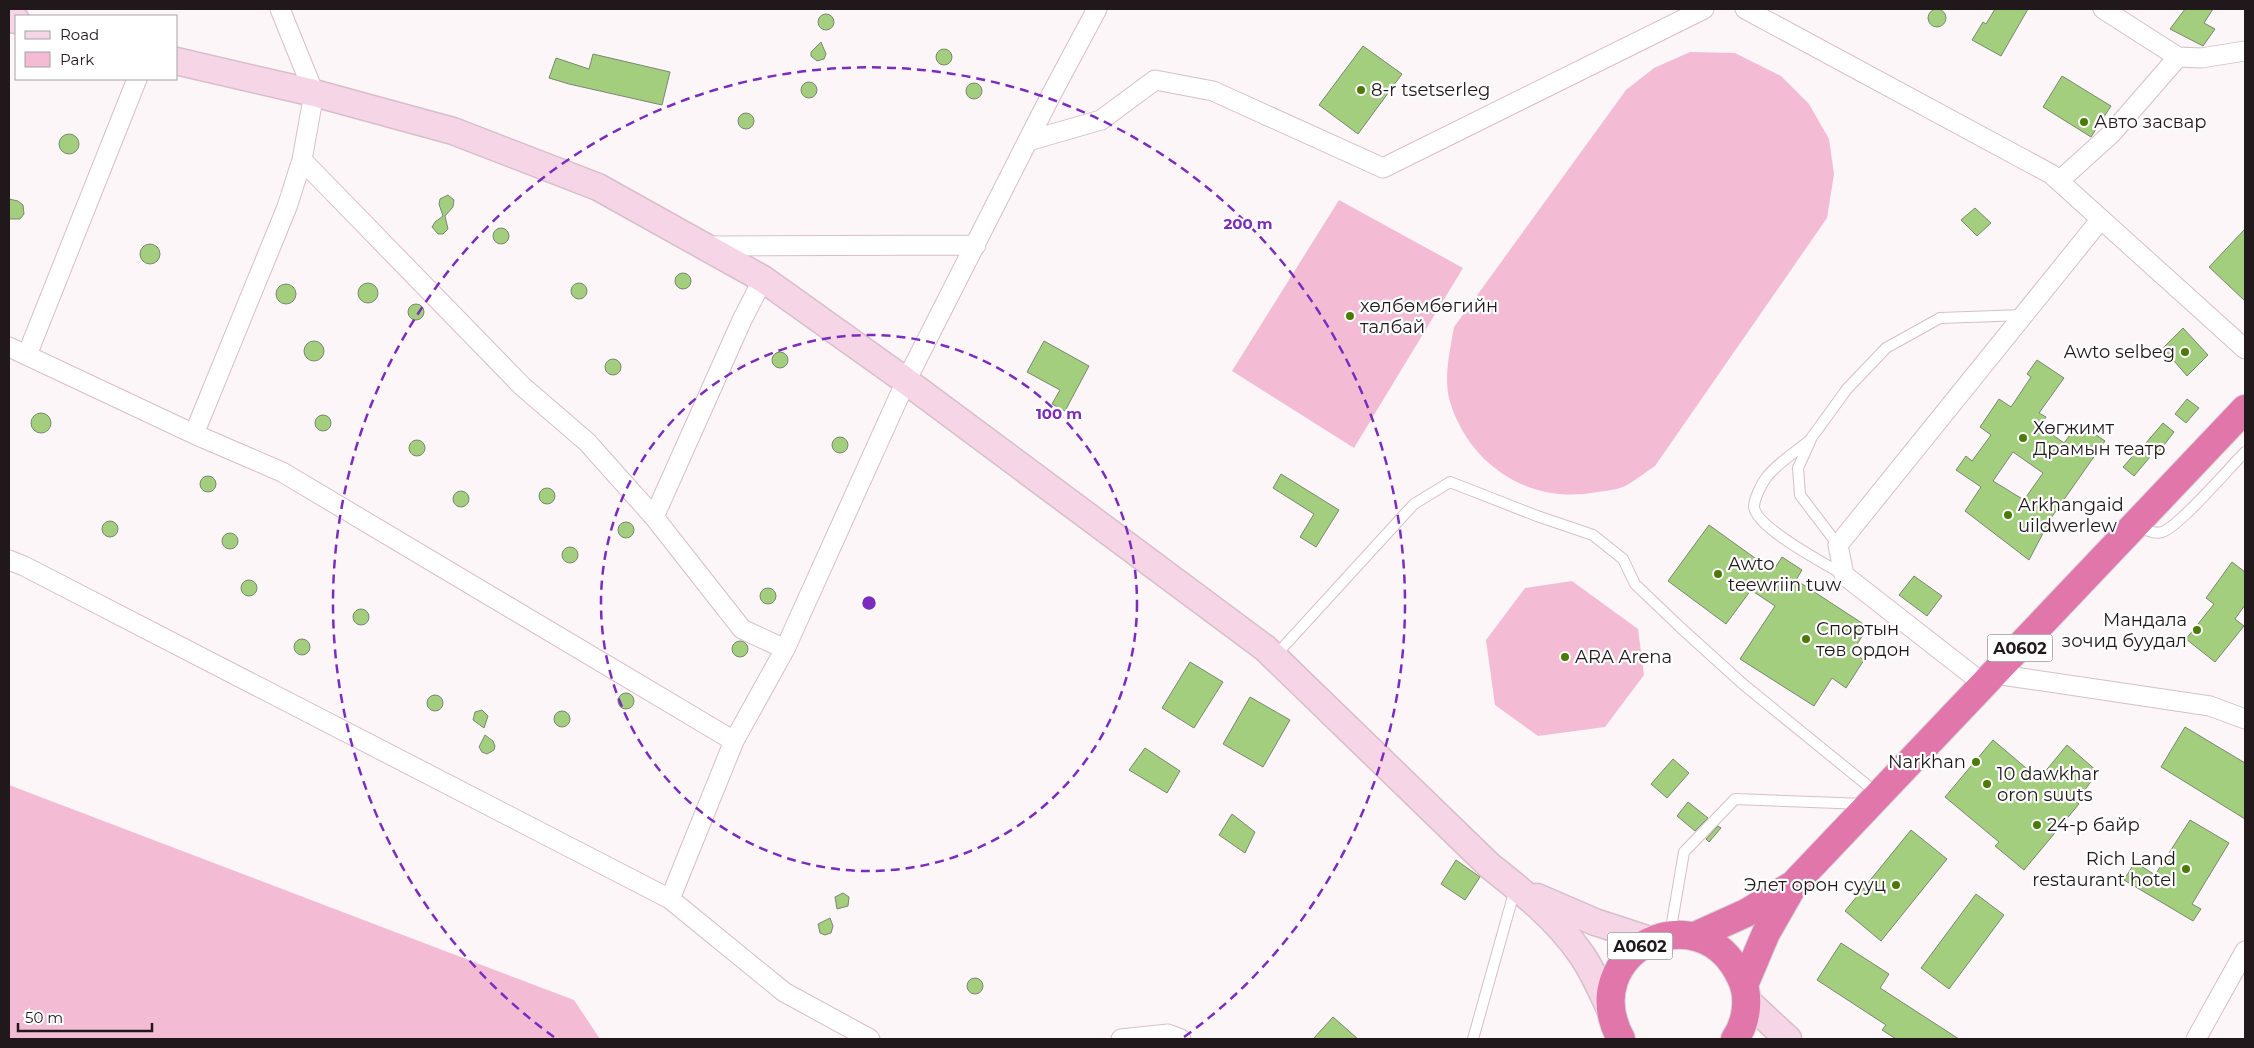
<svg xmlns="http://www.w3.org/2000/svg" width="2254" height="1048" font-family="Montserrat,sans-serif">
<style>
.green{fill:#f3bcd4}
.building{fill:#a2ce7d;stroke:#7b8772;fill-rule:evenodd}
.lines{fill:none;stroke-linecap:round;stroke-linejoin:round}
.lane-casing{stroke:#d8bec9;stroke-width:12}
.street-casing{stroke:#d8bec9;stroke-width:21}
.secondary-casing{stroke:#d8bec9;stroke-width:29}
.highway-casing{stroke:#d7d5d6;stroke-width:30}
.lane{stroke:#fff;stroke-width:10}
.street{stroke:#fff;stroke-width:19}
.secondary{stroke:#f6d6e6;stroke-width:26}
.highway{stroke:#e076aa;stroke-width:28}
.ring{fill:none;stroke:#7b2cbf;stroke-width:2.5;stroke-dasharray:9 6}
.poi-dot{fill:#4b7b05;stroke:#fff;stroke-width:2}
.labels{text-anchor:middle;stroke-width:4.5;stroke-linejoin:round;paint-order:stroke}
.shield{fill:#fff;stroke:#645d60;stroke-width:1}
.shield-label{font-size:16px;font-weight:bold;fill:#21181c}
.poi-label{font-size:18px;fill:#21181c;stroke:#fff;text-anchor:start}
.centre{fill:#7b2cbf;stroke:#fff;stroke-width:2.5}
.ring-label{font-size:15px;text-anchor:middle;font-weight:bold;fill:#7b2cbf;stroke:#fff;stroke-width:4.5;stroke-linejoin:round;paint-order:stroke}
</style>
<rect width="100%" height="100%" fill="#fcf6f8"/>
<!-- green -->
<path class="green" d="M1690,52L1735,53L1781,76L1809,104L1829,139L1834,174L1827,218L1655,466C1644,473 1634,482 1623,487C1615,490 1605,491 1597,492C1530,505 1470,466 1450,402C1443,378 1450,351 1454,327L1626,90L1654,68Z
M1339,200L1463,268L1354,448L1232,371Z
M1572,581L1638,629L1644,675L1605,727L1538,736L1495,705L1486,640L1525,588Z
M9,785L574,1000L600,1039H9Z"/>
<!-- building -->
<path class="building" d="M1928 18a9 9 0 1 1 18 0a9 9 0 1 1-18 0Z
M1995,9H2028L2001,56L1972,40L1983,22L1986,24Z
M2185,9H2213L2204,23L2215,29L2203,46L2170,29Z
M818 22a8 8 0 1 1 16 0a8 8 0 1 1-16 0Z
M821,42L826,54L824,59L817,61L811,56V52Z
M1363,46L1402,74L1358,134L1319,105Z
M936 57a8 8 0 1 1 16 0a8 8 0 1 1-16 0Z
M593,54L670,72L662,105L569,84L549,78L556,58L589,69Z
M2062,76L2111,106L2091,137L2043,107Z
M801 90a8 8 0 1 1 16 0a8 8 0 1 1-16 0Z
M966 91a8 8 0 1 1 16 0a8 8 0 1 1-16 0Z
M738 121a8 8 0 1 1 16 0a8 8 0 1 1-16 0Z
M59 144a10 10 0 1 1 20 0a10 10 0 1 1-20 0Z
M448,195L454,200L453,207L445,216L448,229L443,234H438L432,227L435,222L443,216L439,204L440,199Z
M9,199L18,201L23,205L24,214L20,219H9Z
M1975,208L1991,223L1977,236L1961,220Z
M493 236a8 8 0 1 1 16 0a8 8 0 1 1-16 0Z
M2245,229V301L2209,267Z
M140 254a10 10 0 1 1 20 0a10 10 0 1 1-20 0Z
M675 281a8 8 0 1 1 16 0a8 8 0 1 1-16 0Z
M358 293a10 10 0 1 1 20 0a10 10 0 1 1-20 0Z
M571 291a8 8 0 1 1 16 0a8 8 0 1 1-16 0Z
M276 294a10 10 0 1 1 20 0a10 10 0 1 1-20 0Z
M408 312a8 8 0 1 1 16 0a8 8 0 1 1-16 0Z
M2183,328L2208,355L2187,376L2163,348Z
M1044,341L1089,366L1065,411L1052,404L1060,390L1027,372Z
M304 351a10 10 0 1 1 20 0a10 10 0 1 1-20 0Z
M772 360a8 8 0 1 1 16 0a8 8 0 1 1-16 0Z
M605 367a8 8 0 1 1 16 0a8 8 0 1 1-16 0Z
M2037,360L2064,378L2039,413L2046,417L2040,426L2064,443L2079,423L2105,441L2051,518L2029,560L1965,511L1981,487L1956,470L1966,456L1972,461L1991,435L1980,427L1999,399L2011,407L2031,377L2027,374ZM2013,452L2043,473L2024,500L1993,481Z
M2187,399L2199,408L2186,423L2175,414Z
M31 423a10 10 0 1 1 20 0a10 10 0 1 1-20 0Z
M315 423a8 8 0 1 1 16 0a8 8 0 1 1-16 0Z
M2163,423L2174,432L2158,453L2146,443Z
M832 445a8 8 0 1 1 16 0a8 8 0 1 1-16 0Z
M409 448a8 8 0 1 1 16 0a8 8 0 1 1-16 0Z
M2140,448L2150,457L2134,476L2123,467Z
M1281,474L1339,510L1316,547L1300,537L1314,514L1273,488Z
M200 484a8 8 0 1 1 16 0a8 8 0 1 1-16 0Z
M539 496a8 8 0 1 1 16 0a8 8 0 1 1-16 0Z
M453 499a8 8 0 1 1 16 0a8 8 0 1 1-16 0Z
M102 529a8 8 0 1 1 16 0a8 8 0 1 1-16 0Z
M618 530a8 8 0 1 1 16 0a8 8 0 1 1-16 0Z
M1709,525L1773,571L1782,557L1802,570L1796,580L1868,627L1852,652L1864,660L1846,688L1832,678L1814,706L1740,659L1775,606L1751,590L1726,624L1668,581Z
M222 541a8 8 0 1 1 16 0a8 8 0 1 1-16 0Z
M562 555a8 8 0 1 1 16 0a8 8 0 1 1-16 0Z
M2232,562L2245,572V605L2235,619L2244,626L2215,662L2186,639L2214,604L2206,598Z
M1914,576L1942,596L1927,616L1899,595Z
M241 588a8 8 0 1 1 16 0a8 8 0 1 1-16 0Z
M760 596a8 8 0 1 1 16 0a8 8 0 1 1-16 0Z
M353 617a8 8 0 1 1 16 0a8 8 0 1 1-16 0Z
M294 647a8 8 0 1 1 16 0a8 8 0 1 1-16 0Z
M732 649a8 8 0 1 1 16 0a8 8 0 1 1-16 0Z
M1190,662L1223,682L1194,728L1162,708Z
M618 701a8 8 0 1 1 16 0a8 8 0 1 1-16 0Z
M427 703a8 8 0 1 1 16 0a8 8 0 1 1-16 0Z
M1250,697L1290,720L1263,767L1223,744Z
M482,710L488,716L484,728L473,720L475,712Z
M554 719a8 8 0 1 1 16 0a8 8 0 1 1-16 0Z
M2185,727L2245,763V819L2161,767Z
M485,735L493,741L495,746L494,750L487,754L482,752L479,747Z
M1993,740L2039,779L2067,745L2098,772L2076,802L2079,804L2024,870L1995,846L1999,842L1945,797Z
M1145,748L1180,771L1167,793L1129,770Z
M1673,759L1689,773L1667,798L1651,784Z
M1688,802L1708,818L1695,831L1677,816Z
M1232,814L1255,832L1245,853L1219,835Z
M2190,820L2229,843L2192,904L2201,909L2193,921L2124,880L2135,862L2155,875Z
M1718,826L1721,828L1709,842L1706,839Z
M1911,830L1947,859L1881,941L1845,911Z
M1456,860L1480,877L1465,900L1441,884Z
M843,893L849,897L848,906L837,909L835,897Z
M1976,894L2004,915L1949,989L1921,968Z
M830,918L833,926L831,933L825,935L820,933L818,924Z
M1841,943L1889,974L1880,988L1959,1039H1896L1882,1030L1886,1025L1817,980Z
M967 986a8 8 0 1 1 16 0a8 8 0 1 1-16 0Z
M1333,1017L1358,1039H1313Z"/>
<g class="lines">
<!-- lane casing -->
<g class="lane-casing">
<path id="lane" d="M1810,440C1797,451 1776,464 1766,478C1761,485 1755,497 1754,506C1754,527 1826,564 1844,575
M2137,524C2144,529 2153,535 2162,532C2179,527 2229,468 2245,452
M1838,545L1800,495L1798,468L1812,437L1847,389L1886,348L1940,318L2024,315
M1275,656L1414,504L1450,482L1537,516L1593,535L1623,559L1635,584L1681,628L1744,685L1878,794
M1670,934L1684,852L1735,799L1865,804
M1473,1039L1515,889"/>
</g>
<!-- street casing -->
<g class="street-casing">
<path id="street" d="M1745,9L2051,174L2245,349
M2103,9L2178,57
M1028,141L1101,120L1155,80L1213,91L1383,168L1704,9
M302,160L522,386L587,442L654,517L742,629L785,649
M2059,181L2111,134L2178,57L2201,58L2245,51
M707,246L976,245
M9,347L194,434L282,472L734,741
M27,355L137,79
M194,434L287,207L302,160L314,93L280,9
M654,517L742,320L763,279
M9,560L24,566L670,899L784,992L870,1039
M1995,674L2210,706L2245,719
M1985,685L1844,575L1838,545L2101,219
M670,899L734,741L785,649L906,381L1051,95L1097,9
M1121,1039L1168,1034L1181,1039
M2196,1039L2245,951"/>
</g>
<!-- secondary casing -->
<g class="secondary-casing">
<path id="secondary" d="M9,19L16,20
M176,61L314,93L453,131L598,187L763,279L906,381L1265,648L1490,866C1523,892 1557,919 1581,954C1593,971 1601,990 1610,1009
M1537,897L1595,922L1650,940
M1746,1000L1788,1039"/>
</g>
<!-- highway casing -->
<g class="highway-casing">
<path id="highway" d="M1695,936L1746,913L1791,886
M1744,985L1766,933L1794,884L2245,409
M1621,1039C1574,952 1700,889 1741,978C1750,996 1747,1022 1735,1039"/>
</g>
<!-- lane -->
<use href="#lane" class="lane"/>
<!-- street -->
<use href="#street" class="street"/>
<!-- secondary -->
<use href="#secondary" class="secondary"/>
<!-- highway -->
<use href="#highway" class="highway"/>
</g>
<!-- distance rings -->
<g class="ring">
<circle cx="869" cy="603" r="268"/>
<path d="M554 1037A536 536 0 1 1 1184 1037"/>
</g>
<!-- markers -->
<g class="poi-dot">
<circle cx="1361" cy="90" r="5"/>
<circle cx="2084" cy="122" r="5"/>
<circle cx="1350" cy="316" r="5"/>
<circle cx="2185" cy="352" r="5"/>
<circle cx="2023" cy="438" r="5"/>
<circle cx="2008" cy="515" r="5"/>
<circle cx="1718" cy="574" r="5"/>
<circle cx="2197" cy="630" r="5"/>
<circle cx="1806" cy="639" r="5"/>
<circle cx="1565" cy="657" r="5"/>
<circle cx="1976" cy="762" r="5"/>
<circle cx="1987" cy="784" r="5"/>
<circle cx="2037" cy="825" r="5"/>
<circle cx="2186" cy="869" r="5"/>
<circle cx="1896" cy="885" r="5"/>
</g>
<g class="labels">
<!-- shield labels -->
<g class="shield">
<rect x="1987.5" y="634.5" width="65" height="27" rx="4"/>
<rect x="1607.5" y="932.5" width="65" height="27" rx="4"/>
</g>
<g class="shield-label">
<text x="2020" y="654">A0602</text>
<text x="1640" y="952">A0602</text>
</g>
<!-- poi labels -->
<g class="poi-label">
<text x="1371" y="96">8-r tsetserleg</text>
<text x="2094" y="128">Авто засвар</text>
<text x="1360" y="312">хөлбөмбөгийн<tspan x="1360" dy="21">талбай</tspan></text>
<text x="2175" y="358" text-anchor="end">Awto selbeg</text>
<text x="2033" y="434">Хөгжимт<tspan x="2033" dy="21">Драмын театр</tspan></text>
<text x="2018" y="511">Arkhangaid<tspan x="2018" dy="21">uildwerlew</tspan></text>
<text x="1728" y="570">Awto<tspan x="1728" dy="21">teewriin tuw</tspan></text>
<text x="2187" y="626" text-anchor="end">Мандала<tspan x="2187" dy="21">зочид буудал</tspan></text>
<text x="1816" y="635">Спортын<tspan x="1816" dy="21">төв ордон</tspan></text>
<text x="1575" y="663">ARA Arena</text>
<text x="1966" y="768" text-anchor="end">Narkhan</text>
<text x="1997" y="780">10 dawkhar<tspan x="1997" dy="21">oron suuts</tspan></text>
<text x="2047" y="831">24-р байр</text>
<text x="2176" y="865" text-anchor="end">Rich Land<tspan x="2176" dy="21">restaurant hotel</tspan></text>
<text x="1886" y="891" text-anchor="end">Элет орон сууц</text>
</g>
</g>
<circle cx="869" cy="603" r="8" class="centre"/>
<g class="ring-label">
<text x="1248" y="229">200 m</text>
<text x="1059" y="419">100 m</text>
</g>
<!-- border -->
<rect width="2254" height="1048" fill="none" stroke="#21181c" stroke-width="20"/>
<!-- legend -->
<rect x="15" y="15" width="162" height="65" fill="#ffffff" stroke="#a6a3a4"/>
<rect x="25" y="31" width="25" height="8" fill="#f6d6e6" stroke="#a6a3a4"/>
<text x="60" y="40" font-size="15" fill="#21181c">Road</text>
<rect x="25" y="52" width="25" height="15" fill="#f3bcd4" stroke="#a6a3a4"/>
<text x="60" y="65" font-size="15" fill="#21181c">Park</text>
<!-- scale -->
<path d="M18 1023v8h134v-8" fill="none" stroke="#21181c" stroke-width="2.5"/>
<text x="25" y="1023" font-size="15" fill="#21181c" stroke="#ffffff" stroke-width="4" paint-order="stroke">50 m</text>
</svg>
